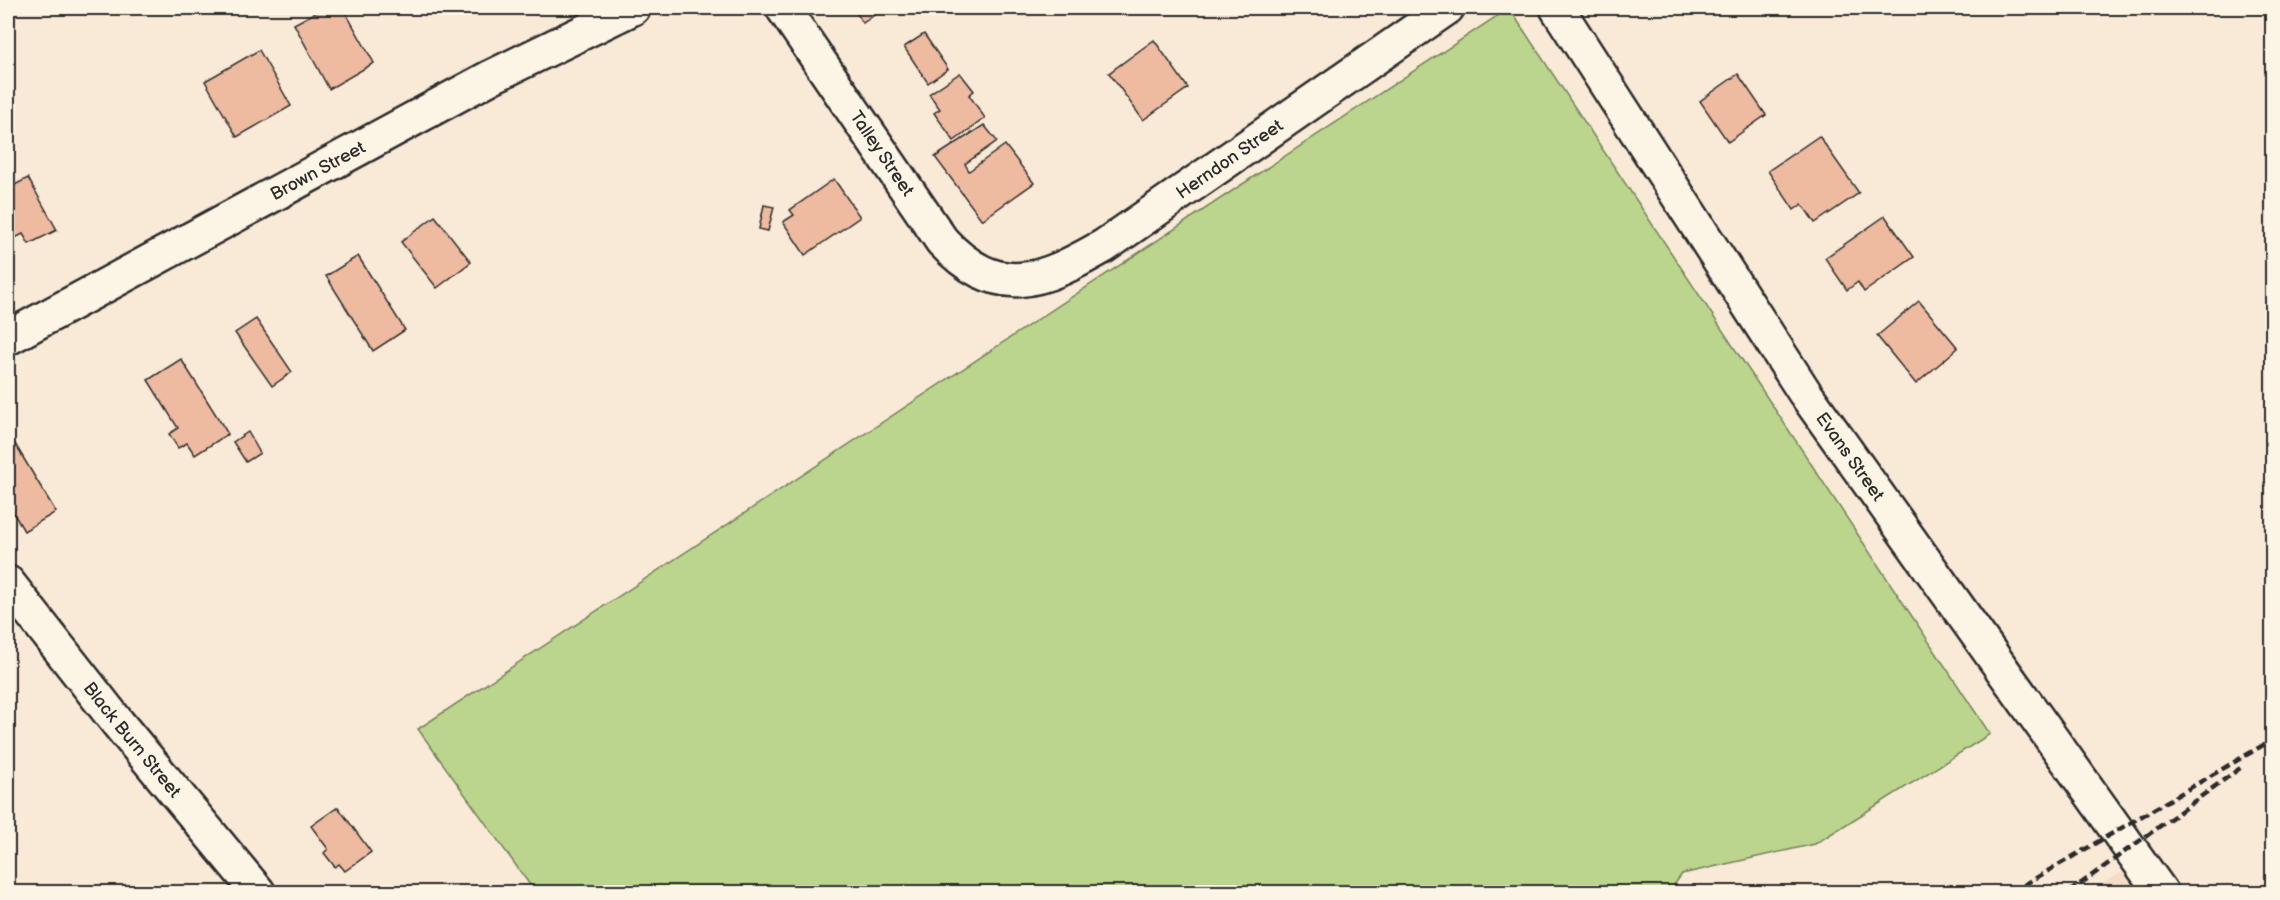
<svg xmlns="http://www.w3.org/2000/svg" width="2280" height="900" font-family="'Balsamiq Sans',sans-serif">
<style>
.built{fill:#f6dbc6}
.green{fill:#bbd58c;stroke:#73805c;stroke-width:1.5}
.building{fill:#eebaa0;stroke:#2b2b2b;stroke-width:1.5}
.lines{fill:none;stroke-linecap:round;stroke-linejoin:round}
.minor-casing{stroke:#2b2b2b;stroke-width:38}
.minor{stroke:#fcf5e5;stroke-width:33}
.rail{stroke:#2b2b2b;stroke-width:4.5;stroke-dasharray:9 4.5;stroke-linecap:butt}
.labels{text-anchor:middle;stroke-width:5;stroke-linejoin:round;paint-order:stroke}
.street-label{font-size:18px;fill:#2b2b2b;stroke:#fcf5e5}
</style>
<rect width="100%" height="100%" fill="#f9e9d7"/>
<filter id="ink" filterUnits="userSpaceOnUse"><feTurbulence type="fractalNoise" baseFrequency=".0167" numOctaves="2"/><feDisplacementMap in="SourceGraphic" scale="12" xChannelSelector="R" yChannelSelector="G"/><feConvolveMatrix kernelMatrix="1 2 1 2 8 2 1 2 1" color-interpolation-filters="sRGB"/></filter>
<g filter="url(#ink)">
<!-- built -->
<path class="built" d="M2123,872L2137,892H2087Z"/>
<!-- green -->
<path class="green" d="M1509,8L1990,734L1815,844L1682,874L1669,892H535L418,729Z"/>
<!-- building -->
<path class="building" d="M324,8H343L374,63L329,89L294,24Z
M853,8H873L877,13L863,23Z
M924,34L948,69L928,83L904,47Z
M1154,40L1188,88L1143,120L1109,73Z
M259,50L291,106L237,137L205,81Z
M960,73L974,91L969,95L985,118L954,141L934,113L940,109L929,94Z
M1738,74L1766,115L1728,142L1700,101Z
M984,125L997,141L965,164L969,171L1005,145L1034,183L982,220L935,157Z
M1819,136L1859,193L1815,223L1802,204L1794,210L1768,171Z
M28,178L57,230L29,244L23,234L9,241L8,238V179L11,187Z
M834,179L860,217L805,255L783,222L794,215L790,210Z
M764,205L774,207L768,231L759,229Z
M435,216L471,262L437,288L401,242Z
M1885,216L1914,257L1864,292L1858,282L1847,290L1825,258Z
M358,256L405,330L373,351L326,276Z
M1919,301L1958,348L1916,384L1877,336Z
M256,319L292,372L272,386L235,333Z
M181,359L228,434L195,455L187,443L178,448L169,434L178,428L148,380Z
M248,432L260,453L246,462L233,442Z
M15,444L56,512L24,531L8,504V448Z
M338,807L371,852L345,871L339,864L335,867L324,853L328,849L311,826Z"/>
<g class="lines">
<!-- minor casing -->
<g class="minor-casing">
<g id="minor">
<path id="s1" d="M783,8L942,241C998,301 1041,282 1104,246L1447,8"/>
<path id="s2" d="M1557,8L1805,393L2161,892"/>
<path id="s3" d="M8,338L491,77L633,8"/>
<path id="s4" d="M8,583L117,722L258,892"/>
</g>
</g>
<!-- minor -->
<use href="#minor" class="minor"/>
<!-- rail -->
<path class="rail" d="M2012,892L2272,740
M2069,892L2243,766"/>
</g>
</g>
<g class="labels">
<!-- street labels -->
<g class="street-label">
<text dy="6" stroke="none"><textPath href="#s1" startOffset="176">Talley Street</textPath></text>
<text dy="6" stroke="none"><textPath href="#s1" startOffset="616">Herndon Street</textPath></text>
<text dy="6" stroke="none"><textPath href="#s3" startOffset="352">Brown Street</textPath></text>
<text dy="6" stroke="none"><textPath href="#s2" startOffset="536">Evans Street</textPath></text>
<text dy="6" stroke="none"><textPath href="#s4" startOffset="200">Black Burn Street</textPath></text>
</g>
</g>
<!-- margin -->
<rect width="2280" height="900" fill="none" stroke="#fcf5e5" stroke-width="30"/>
<rect x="15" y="15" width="2250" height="870" fill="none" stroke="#2b2b2b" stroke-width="2" filter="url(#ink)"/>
</svg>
